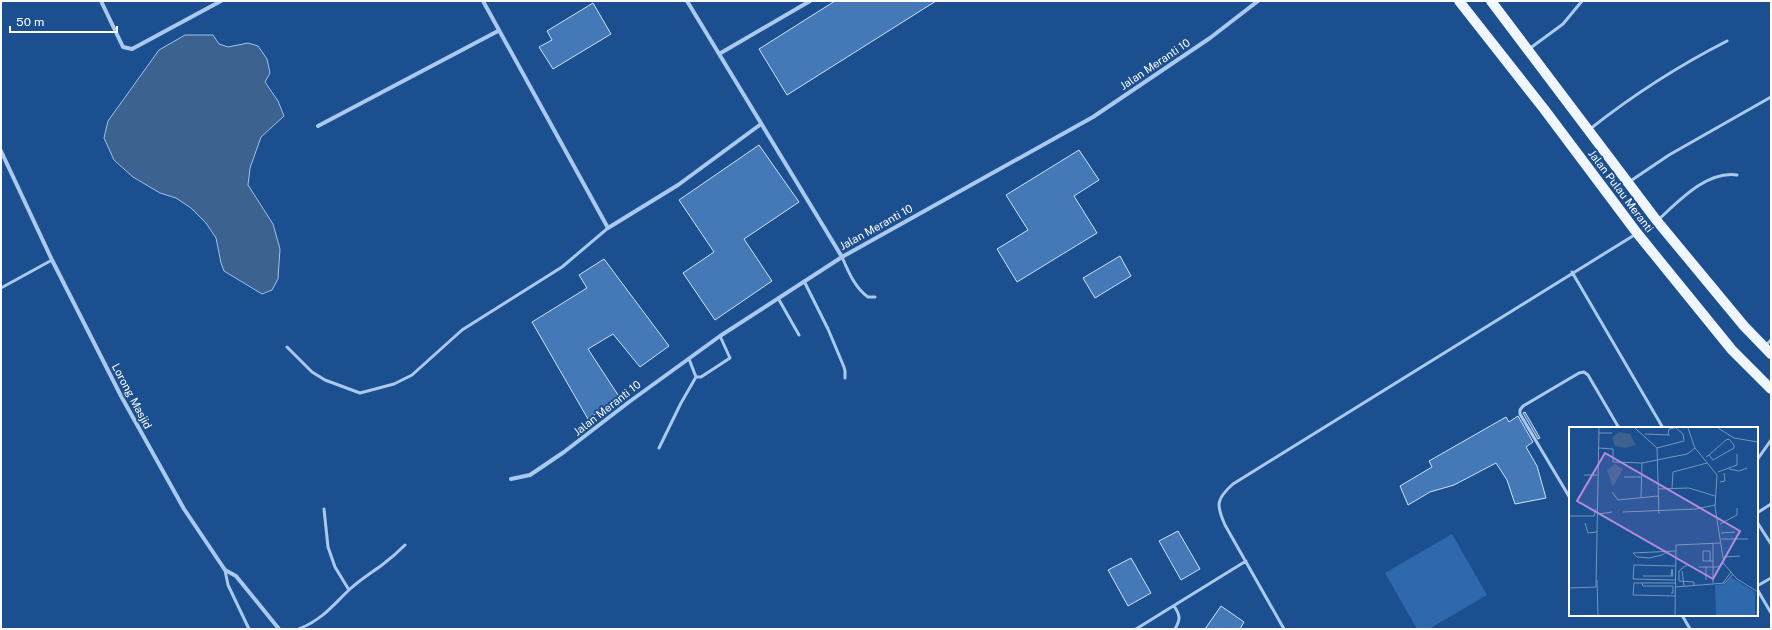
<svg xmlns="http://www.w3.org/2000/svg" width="1772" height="630" font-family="'Public Sans',sans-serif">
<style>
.green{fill:#2e69ad}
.water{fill:#3c6290;stroke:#9cc4f0}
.building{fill:#4478b7;stroke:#cfe3fa}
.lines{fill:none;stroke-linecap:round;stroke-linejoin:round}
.service{stroke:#a9c9ee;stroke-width:3}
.minor{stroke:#a9c9ee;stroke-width:4}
.primary{stroke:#f0f6ff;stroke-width:10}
.labels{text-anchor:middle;stroke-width:4;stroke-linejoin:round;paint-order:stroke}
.street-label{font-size:11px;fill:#fff;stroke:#1b4f8f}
.inset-road{fill:none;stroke:#7695bc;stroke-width:1}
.view{fill:#b68bdc;fill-opacity:0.15;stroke:#b68bdc;stroke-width:2}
.inset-edge{fill:none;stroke:#fff;stroke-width:2}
</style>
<rect width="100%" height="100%" fill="#1b4f8f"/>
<!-- green -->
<path class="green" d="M1452,534L1487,595L1429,629H1417L1385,573Z"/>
<!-- water -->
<path class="water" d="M185,35H213L219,44L228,47L248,43L258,46L267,59L270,73L265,82L278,101L284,116L261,137L250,168L248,185L273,224L280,249L278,279L272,290L262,294L224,271L221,263L216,238L206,223L191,208L176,198L160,193L133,177L114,160L104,138L108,121L159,50Z"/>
<!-- building -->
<path class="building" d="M835,1H936L787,95L759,49Z
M593,3L611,34L553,69L539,47L552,40L547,31Z
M759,145L799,202L744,239L772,281L715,320L683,273L714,252L679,200Z
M1079,150L1099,180L1074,196L1097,233L1017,282L997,249L1028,230L1006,195Z
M1120,256L1131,276L1095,298L1083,278Z
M604,259L669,346L640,367L613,334L588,349L620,398L588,419L532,322L587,288L579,275Z
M1525,412L1540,438L1538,439L1523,413Z
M1518,416L1533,442L1526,447L1537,466L1546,498L1515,504L1507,480L1496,463L1454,485L1430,492L1408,505L1400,486L1432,467L1429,461L1506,417L1509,422Z
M1178,531L1200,569L1181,580L1159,541Z
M1131,558L1151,593L1128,606L1108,570Z
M1221,606L1244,622L1240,629H1205Z"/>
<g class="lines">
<!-- service -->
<path class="service" d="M1529,49L1563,24L1582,1
M1590,129C1633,95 1678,66 1727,41
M1629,182L1669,155L1771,97
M1658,220C1678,202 1707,170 1737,175
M842,257C848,271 855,288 868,297H875
M1572,272L1663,428
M804,281L828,329L844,367L845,371V378
M1,288L52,260
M778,298L799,335
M1766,345L1771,340
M287,347L312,372L325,380L360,393L394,384L412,375L462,330L562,267L608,228
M696,377H701L730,358L720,336
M659,448L681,403L696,377L689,359
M1757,460L1771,440
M1570,498L1520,414V410L1523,406L1579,373L1584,372L1588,375L1619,428
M324,509L328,547L335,567L349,590
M1757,513L1771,504
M1757,522L1771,544
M225,570L228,585L249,629
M1757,586L1771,578
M1757,589L1771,613
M1174,606C1180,615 1181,619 1175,629
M1682,615L1690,629
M299,629C323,619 332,606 350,589C360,580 371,573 382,565C390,559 398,552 405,545
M1136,629L1246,561
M1284,629L1225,525C1216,505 1216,499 1233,484L1636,234"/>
<!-- minor -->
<path class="minor" d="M101,1L123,47L132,49L221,1
M483,1L608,228L678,185L761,124
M687,1L842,257
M719,54L810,1
M318,126L498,31
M1,151L52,260L121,396L184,509L225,570L236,576L279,629
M511,479L530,475L564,452L629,402L720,336L842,257L1093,117L1210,38L1258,1"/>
<!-- primary -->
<path class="primary" d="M1459,1L1544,109L1637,233L1732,350L1771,389
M1491,1L1657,221L1744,326L1771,354"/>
</g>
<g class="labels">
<!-- street labels -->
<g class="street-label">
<text transform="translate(1155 64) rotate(-34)" y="4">Jalan Meranti 10</text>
<text transform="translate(1621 191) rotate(53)" y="4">Jalan Pulau Meranti</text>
<text transform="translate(876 227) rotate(-29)" y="4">Jalan Meranti 10</text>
<text transform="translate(132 396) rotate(62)" y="4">Lorong Masjid</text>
<text transform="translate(607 408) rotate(-38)" y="4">Jalan Meranti 10</text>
</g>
</g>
<!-- overview -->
<g transform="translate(1569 427)">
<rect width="189" height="189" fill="#1b4f8f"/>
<path d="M162,150L186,165V188H147L146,158L156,157Z" fill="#2e69ad"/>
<path d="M51,5L61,7L67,18L56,21L46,19L43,10ZM46,37L54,42L44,60L38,43Z" fill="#3c6290"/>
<path class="inset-road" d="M66,1L88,21L90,87M119,1L126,21L148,48L146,80L155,137L168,152L189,165M149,1L165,11L189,15M30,6H43M76,7L101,8M99,8L100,2L106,1M30,21L44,22V35L73,36L118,27L126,21M88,21L115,14L114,7L107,1M137,30L140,28L144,33L165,21V18L160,12L157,13L140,28M160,42L170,44L178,41M149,45L168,38V27M15,48H28M55,50H73M151,55L156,54L155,46M103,61L104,45L138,36M89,62L120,61L146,69M43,65L49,73L89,69M72,70L73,36M54,85L127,82L146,78M30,87L43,85M0,89H25L27,82M16,96L19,106L28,105M151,97L168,88V81M152,106L166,105M152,112H179M144,116V156M64,126L106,124M64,126L68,130L80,131L93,128L99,124M155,130L171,129M141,134V124H134V134H144M118,139H116L110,144V154L125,155V158M130,140H148L154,137M137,140V153M113,144L115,159M74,149H102L103,142L104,149H102M28,153L29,188M106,153L64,152L65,138L106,139M73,156L74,159H104V166H102M154,156L162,145M106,160L156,156L164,147M0,161L27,160L30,1M106,169L64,168L65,156H106M106,188L107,118L151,116M188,188L189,168"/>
<path class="view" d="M36,26L171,104L144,152L8,74Z"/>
<rect width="189" height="189" class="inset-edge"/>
</g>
<!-- border -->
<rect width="1772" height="630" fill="none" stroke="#ffffff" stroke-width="4"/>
<!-- scale -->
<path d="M10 26v6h107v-6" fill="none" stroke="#ffffff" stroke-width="2"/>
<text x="16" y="26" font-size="12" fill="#ffffff" stroke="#1b4f8f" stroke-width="3" paint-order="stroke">50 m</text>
</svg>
